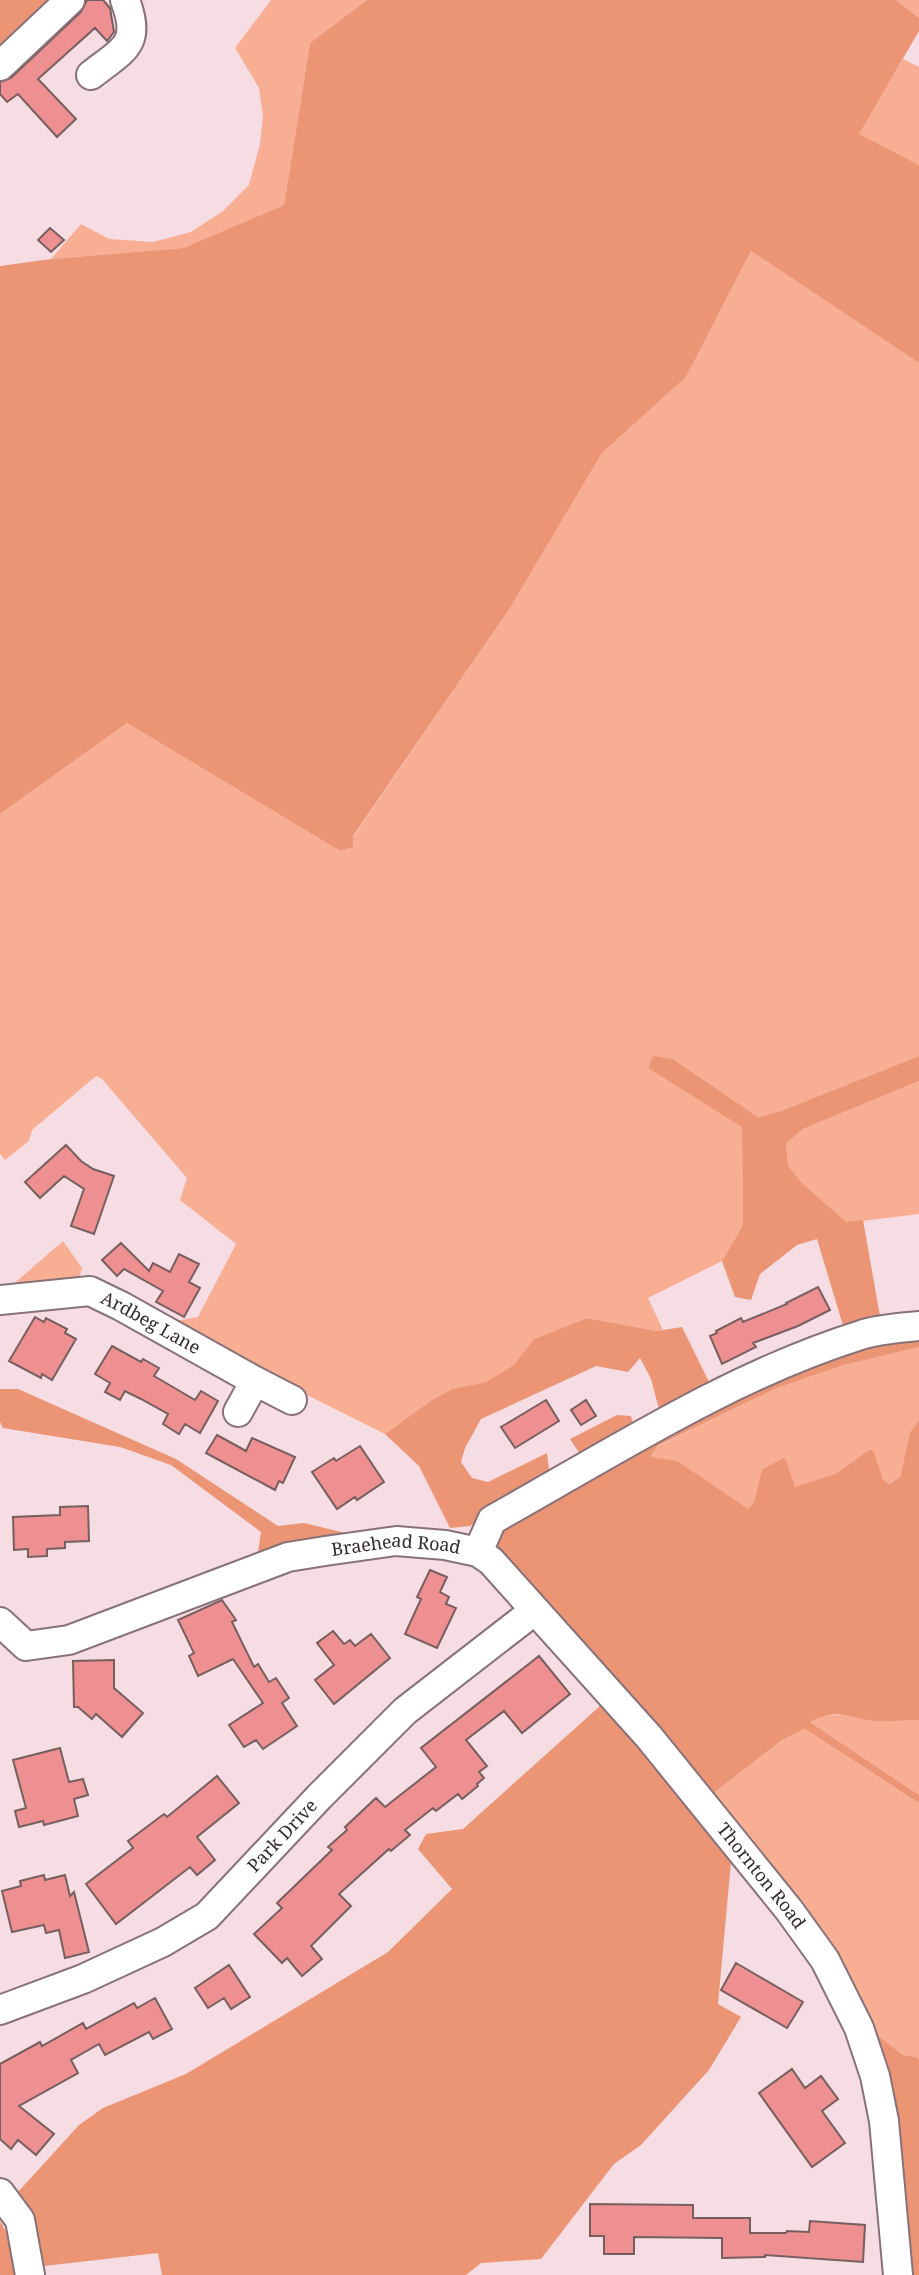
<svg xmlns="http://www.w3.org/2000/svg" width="919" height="2275" font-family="'Noto Serif',serif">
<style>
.green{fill:#f7ae92}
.forest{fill:#eb9574}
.building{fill:#ee9091;stroke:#765f5e;stroke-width:2}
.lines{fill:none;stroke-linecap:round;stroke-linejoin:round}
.minor-casing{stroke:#887279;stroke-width:32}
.minor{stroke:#fff;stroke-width:28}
.labels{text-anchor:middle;stroke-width:7;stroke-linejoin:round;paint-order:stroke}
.street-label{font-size:18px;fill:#352c2f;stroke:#fff}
</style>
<rect width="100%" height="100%" fill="#f6dde4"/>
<!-- green -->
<path class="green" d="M271,0H367L310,43L284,205L183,248L51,259L81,224L109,239L153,242L191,232L223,211L249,185L260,144L263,116L259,88L235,48Z
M896,0H919V18Z
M903,59L919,67V165L858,134Z
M751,251L919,363V1056L781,1111L758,1117L673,1059L653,1057L648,1068L742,1126L743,1225L722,1261L648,1298L663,1330L657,1331L587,1318L534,1339L515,1365L486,1382L452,1389L432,1400L385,1434L301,1392L176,1321L198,1317L236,1244L180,1200L187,1178L102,1079L96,1076L32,1130L29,1141L5,1160L0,1154V814L127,723L340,851L353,847V837L510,608L602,453L686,377Z
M919,1081V1214L846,1223L802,1183L788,1165L786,1142L803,1129Z
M63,1241L82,1268L78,1282L9,1288Z
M919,1347V1420L910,1432L900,1477L888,1484L883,1481L869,1450L835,1474L794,1488L785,1457L762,1469L754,1502L748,1509L713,1488L649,1457L656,1447L777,1388L844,1365Z
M847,1714L873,1721L919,1720V1795L810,1722L823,1716Z
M805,1729L919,1803V2060L917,2057L903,2055L867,2027L710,1796L782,1740Z"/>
<!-- forest -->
<path class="forest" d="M0,0H51L0,49Z
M367,0H896L919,18V31L859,134L919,165V363L751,251L686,377L602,453L510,608L353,836V847L340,851L127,723L0,814V266L51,259L183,248L284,205L310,43Z
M653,1056L673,1059L758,1117L781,1111L919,1056V1081L803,1129L786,1143L788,1165L802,1183L846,1222L863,1220L881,1322L845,1332L817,1239L797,1245L760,1274L751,1300L735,1297L722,1261L743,1225L742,1127L648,1068Z
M587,1318L657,1331L682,1327L712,1388L664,1415L659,1409L651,1379L640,1358L628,1372L596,1366L481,1419L465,1448L461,1462L472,1478L488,1482L547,1453L550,1477L470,1526L450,1528L419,1466L385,1434L432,1400L452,1389L486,1382L514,1365L534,1339Z
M919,1331V1347L844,1365L777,1388L657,1446L650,1457L677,1461L748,1509L754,1502L762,1469L785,1457L795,1487L835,1474L869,1450H873L883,1480L889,1484L900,1477L910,1432L919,1420V1720C904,1720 889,1722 875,1721C847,1718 840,1707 810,1722L919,1795V1803L805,1729L782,1740L710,1796L498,1551L497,1536L519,1515L670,1425L831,1353Z
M0,1389H18L176,1459L278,1526L304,1523L362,1537L258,1552L261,1532L171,1465L120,1447L3,1428L0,1422Z
M617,1415L631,1416L635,1432L582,1457L570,1439Z
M601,1705L716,1838L731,1862L718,2004L741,2017L709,2070L641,2145L614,2164L541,2259L481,2263L466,2275H162L158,2253L44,2266L18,2192L79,2125L103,2108L186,2074L388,1952L452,1889L418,1849L426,1834L463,1829Z
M867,2027L903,2055L917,2057L919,2060V2275H910L907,2221L897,2149Z
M0,2221L8,2235L16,2275H0Z"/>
<!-- building -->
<path class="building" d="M87,0H103L110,8L114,32L107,41L95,28L38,79L76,119L57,137L18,94L7,102L0,94V82L11,78L81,12Z
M50,228L64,240L51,252L38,240Z
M66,1145L81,1161L93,1169L114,1176L94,1234L71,1226L84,1189L64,1176L40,1198L25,1182Z
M121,1243L149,1271L153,1263L170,1272L179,1254L199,1264L189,1282L200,1288L184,1317L156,1302L163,1291L124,1269L117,1276L102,1260Z
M818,1287L830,1310L798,1326L753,1343L756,1347L722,1364L710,1336L717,1333L716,1331L741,1318L743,1322L787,1304L786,1303Z
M35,1317L44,1322L46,1318L67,1329L65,1333L76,1339L52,1380L42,1374L41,1378L9,1361Z
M112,1346L141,1362L143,1359L159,1368L154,1376L195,1400L201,1391L218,1401L200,1433L185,1424L179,1434L163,1424L168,1414L141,1399L125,1391L120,1400L105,1392L110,1383L95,1374Z
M546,1400L559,1421L515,1448L501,1427Z
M586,1400L596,1416L581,1425L571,1410Z
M217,1435L246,1451L252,1438L295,1457L283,1483L279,1481L275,1490L206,1453Z
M360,1446L384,1482L357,1500L355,1497L337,1509L312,1472L334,1458L336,1461Z
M88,1506L89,1541L65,1542V1548L47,1549V1556L28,1557V1549L14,1550L13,1517L60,1515V1507Z
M430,1570L447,1577L440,1592L449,1597L446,1604L456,1608L437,1648L405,1634L421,1599L417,1597Z
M222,1600L236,1620L232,1622L254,1667L258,1664L269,1682L276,1678L289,1698L282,1703L297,1726L263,1749L256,1740L244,1747L229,1725L263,1703L233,1659L198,1676L189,1656L194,1653L178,1620Z
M333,1631L344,1644L350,1640L355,1646L371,1634L390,1658L334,1704L315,1680L334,1665L317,1643Z
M539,1656L570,1694L522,1733L504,1711L466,1740L487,1766L479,1772L484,1778L477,1784L478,1786L462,1799L458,1794L436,1811L433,1808L405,1830L410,1835L391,1851L389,1849L339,1894L351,1906L311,1946L322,1959L302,1976L287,1958L282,1963L254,1934L282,1908L277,1903L332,1850L328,1847L347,1830L345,1827L376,1798L385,1807L436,1767L421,1748Z
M114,1660V1688L143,1713L122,1737L96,1714L92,1719L78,1707H74L73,1661Z
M60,1748L69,1782L83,1779L88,1795L74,1799L78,1816L44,1825L43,1821L19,1827L15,1811L26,1808L13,1760Z
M217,1776L239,1803L197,1837L215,1860L197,1875L190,1867L116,1924L86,1884L133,1848L128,1841L164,1814L167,1817Z
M44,1875L45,1880L65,1875L70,1896L74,1892L89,1952L65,1958L59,1930L46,1933L44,1925L12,1932L2,1891L21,1886L20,1881Z
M736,1963L803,2002L787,2028L721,1990Z
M229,1965L250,1997L231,2009L224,1998L208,2008L195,1988Z
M155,1998L172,2029L153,2039L149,2032L105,2055L99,2044L71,2060L78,2073L19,2106L54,2134L36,2155L18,2140L11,2149L0,2139V2064L40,2042L42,2046L83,2023L86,2029L134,2003L137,2008Z
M792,2069L805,2088L821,2076L838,2099L822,2111L845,2143L812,2167L759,2093Z
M590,2204L693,2205V2218H750V2233H786L787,2231L809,2232L810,2221L865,2225L863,2262L765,2255V2257L722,2258V2238L634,2237V2254H604V2236H590Z"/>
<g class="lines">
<!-- minor casing -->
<g class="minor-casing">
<g id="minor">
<path d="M0,66L70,0"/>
<path d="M91,75C124,49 142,45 125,0"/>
<path id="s1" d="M0,1300L90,1291L121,1306L255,1381L292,1400"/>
<path d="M238,1412L255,1381"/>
<path d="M478,1552L492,1520C612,1453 730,1376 861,1335C879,1329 900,1328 919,1326"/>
<path id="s2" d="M0,1622L26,1646L69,1640L288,1557L325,1551L396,1541L445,1545L478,1552L491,1561L649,1737L789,1910L825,1960L859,2028L875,2076L884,2121L898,2275"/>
<path id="s3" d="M0,2010L83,1979L163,1942L207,1916L319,1797L405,1711L534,1611"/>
<path d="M0,2193L20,2220L30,2275"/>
</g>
</g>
<!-- minor -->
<use href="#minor" class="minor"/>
</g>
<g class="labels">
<!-- street labels -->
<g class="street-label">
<text dy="6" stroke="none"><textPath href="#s1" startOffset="159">Ardbeg Lane</textPath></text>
<text dy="6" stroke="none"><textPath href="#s2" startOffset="422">Braehead Road</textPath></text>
<text dy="6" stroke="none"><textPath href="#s3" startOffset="338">Park Drive</textPath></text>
<text dy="6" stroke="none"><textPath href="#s2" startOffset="936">Thornton Road</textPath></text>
</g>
</g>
</svg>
